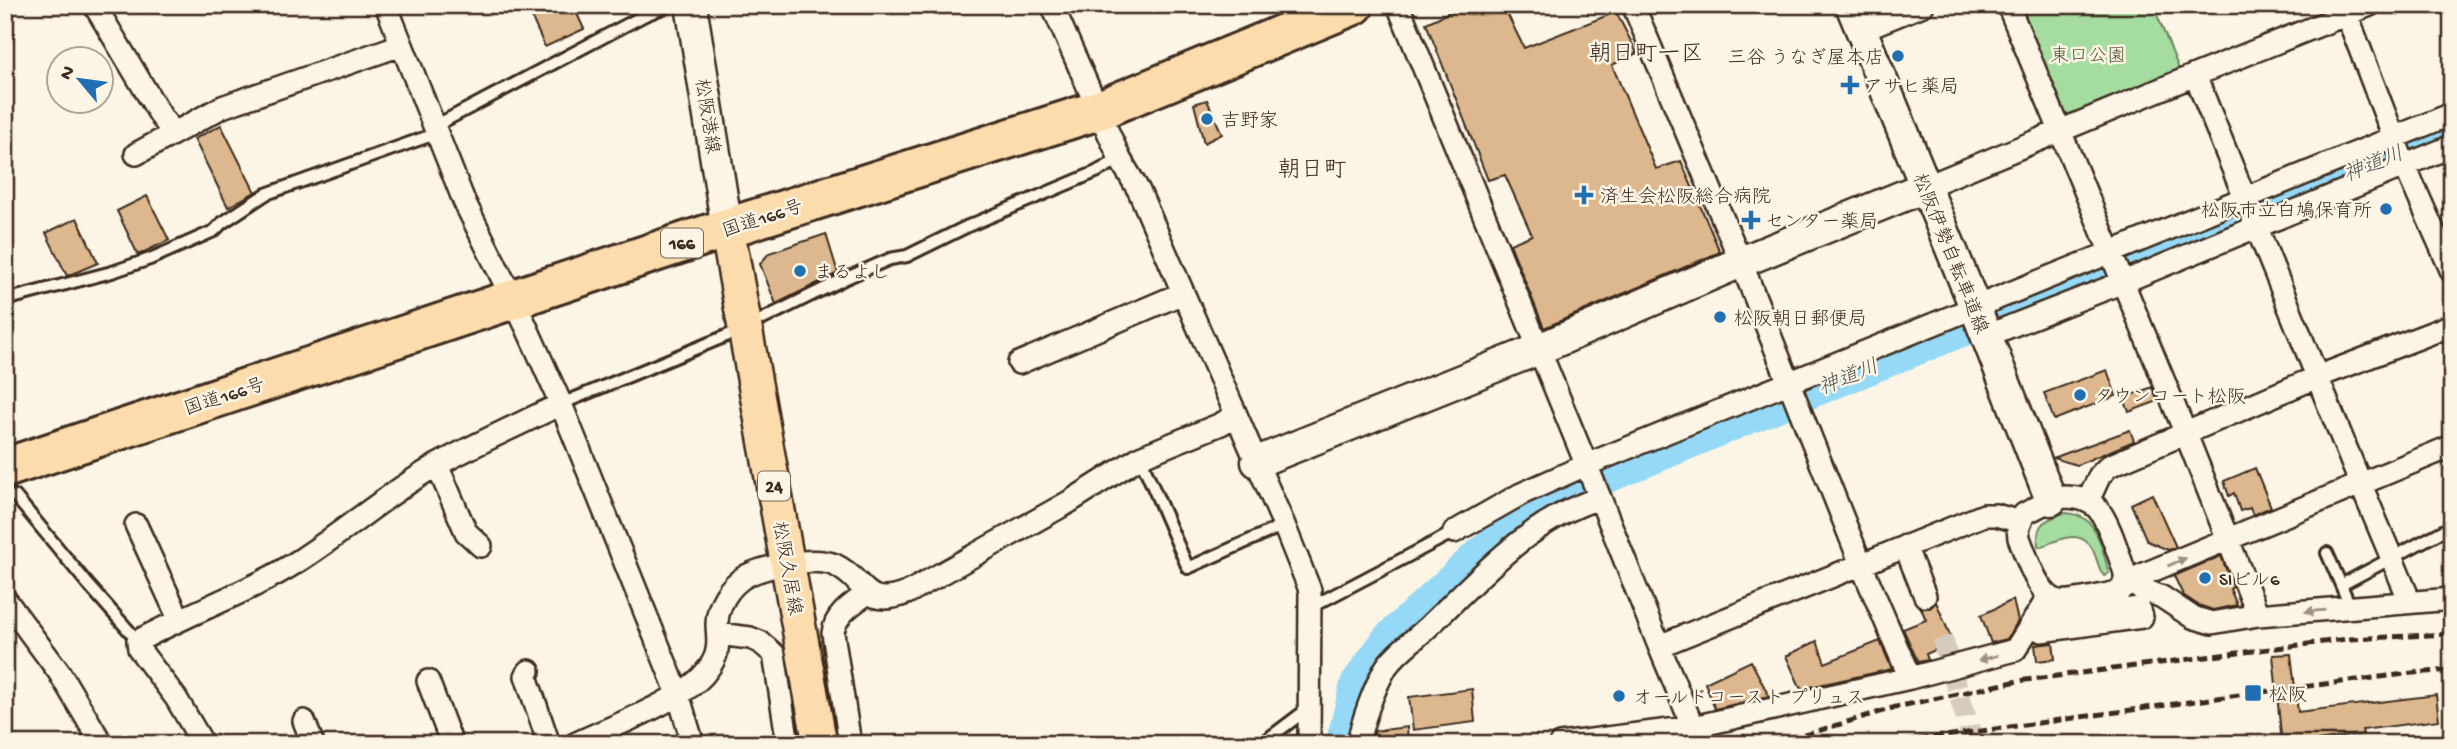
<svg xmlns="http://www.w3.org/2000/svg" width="2457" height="749" font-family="'Gochi Hand','Klee One',sans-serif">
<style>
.green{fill:#a5dda1;stroke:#708460;stroke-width:2}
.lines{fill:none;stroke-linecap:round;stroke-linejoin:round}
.river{stroke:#95d9f7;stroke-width:33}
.building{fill:#ddb88e;stroke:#3b2a1e;stroke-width:2}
.street-tunnel{stroke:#d5ccbd;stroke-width:21;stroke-dasharray:21 10;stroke-linecap:butt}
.lane-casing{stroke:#3b2a1e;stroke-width:16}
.street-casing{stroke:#3b2a1e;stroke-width:26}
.secondary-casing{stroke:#3b2a1e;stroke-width:35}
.primary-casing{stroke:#3b2a1e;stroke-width:38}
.highway-casing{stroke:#3b2a1e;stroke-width:44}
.lane{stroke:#fcf5e5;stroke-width:10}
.street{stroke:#fcf5e5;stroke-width:21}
.secondary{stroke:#fcf5e5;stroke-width:30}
.primary{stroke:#fcdcac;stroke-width:33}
.highway{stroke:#fcdcac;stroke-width:38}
.rail{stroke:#3b2a1e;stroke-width:5;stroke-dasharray:10 5;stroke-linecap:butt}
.oneway{fill:#9c9082}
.poi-dot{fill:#1f6fb2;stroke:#fcf5e5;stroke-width:2.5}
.labels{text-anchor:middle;stroke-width:5;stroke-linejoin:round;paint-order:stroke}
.shield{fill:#fcf5e5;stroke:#75675a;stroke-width:2}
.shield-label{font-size:18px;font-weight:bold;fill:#3b2a1e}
.park-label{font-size:19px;fill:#56573f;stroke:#fcf5e5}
.poi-label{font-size:19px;fill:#3b2a1e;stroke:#fcf5e5;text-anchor:start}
.street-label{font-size:19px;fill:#3b2a1e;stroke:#fcf5e5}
.water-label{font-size:21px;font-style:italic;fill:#525654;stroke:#fcf5e5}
.quarter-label{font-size:23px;fill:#3b2a1e;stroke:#fcf5e5}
</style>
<rect width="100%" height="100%" fill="#fcf5e5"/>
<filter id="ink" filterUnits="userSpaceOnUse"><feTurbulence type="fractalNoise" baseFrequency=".0143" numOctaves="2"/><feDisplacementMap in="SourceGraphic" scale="14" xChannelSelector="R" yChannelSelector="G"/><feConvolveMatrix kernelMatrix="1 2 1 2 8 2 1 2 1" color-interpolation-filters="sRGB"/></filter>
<g filter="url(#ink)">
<!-- green -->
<path class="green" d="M2015,5H2153L2179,69L2067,116L2057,111Z
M2064,513C2098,513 2101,546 2109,573L2104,576C2099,570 2098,562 2095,555C2085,527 2061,538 2041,547L2038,546C2036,522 2044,521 2064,513Z"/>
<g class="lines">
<!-- river -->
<path class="river" d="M1342,744L1357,683L1388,639L1474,559L1526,516L1604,478L1781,404L2452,131"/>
</g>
<!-- building -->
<path class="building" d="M526,5H573L584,29L545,47Z
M1465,5H1503L1524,48L1616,12L1637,53L1612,65L1656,169L1681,161L1720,252L1544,328L1510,244L1532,235L1505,175L1488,180L1426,23Z
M1207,100L1222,134L1204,143L1194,104Z
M221,125L255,192L228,207L194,139Z
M147,196L169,240L138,255L117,211Z
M77,218L98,263L67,276L46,233Z
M826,234L838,273L776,304L760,264L769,253Z
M2107,370L2116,396L2054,420L2044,393Z
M2152,387L2158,401L2129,412L2124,398Z
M2130,430L2134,441L2077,465L2053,458Z
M2255,468L2271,507L2253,515L2250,508L2240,511L2234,493L2229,496L2224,481Z
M2152,494L2176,547L2168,550L2147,541L2131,504Z
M2221,556L2233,587L2230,589L2237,605L2213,610L2198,605L2183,595L2174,576Z
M2013,600L2018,621L2007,639L1991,643L1981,615Z
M1936,602L1953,642L1926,654L1928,660L1918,662L1903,629L1926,620L1921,608H1930Z
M1817,641L1825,663L1880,641L1892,669L1801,689L1786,656Z
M2053,643L2055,659L2037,661L2035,645Z
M2291,654L2298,712L2436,695L2439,720L2362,730L2363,734L2298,744H2282L2273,655Z
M1751,661L1769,696L1715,709L1705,683Z
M1472,689L1475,722L1413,730L1409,697Z
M1407,727L1408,744H1371L1375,731Z"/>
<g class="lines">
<!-- street-tunnel -->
<path class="street-tunnel" d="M1942,638L1974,744"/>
<!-- lane casing -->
<g class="lane-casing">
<path id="lane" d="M433,127L645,15L670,5
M5,300L112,272L150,259L214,231L222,223L266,194L435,134
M763,319L844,279L890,259L907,256L968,226L1096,172L1120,159
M561,404L731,334
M1140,457L1188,568L1284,525
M15,496L86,582L138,641
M2327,553L2351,608
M2341,585L2452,526
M1311,607L1454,532
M1261,744L1309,708"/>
</g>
<!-- street casing -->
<g class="street-casing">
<path id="street" d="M386,5L464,201L526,326L561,404L678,694L693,744
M1052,5L1120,159L1139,191L1284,525L1310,590L1309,744
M1398,5L1600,498L1659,646L1984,515H1996L2020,522
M1633,5L1741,262L1861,564L1910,678
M2008,5L2185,432L2258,615
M2343,5L2404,164L2452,272
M95,6L162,118L174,133
M1861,30L1923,5
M2195,75L2361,485L2406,592L2407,603
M136,154L222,107L401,45
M1925,187L2195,75L2370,5
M1986,336L2121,283L2452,146
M1019,363L1183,293
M437,465L466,532L481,546
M2065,497C2076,497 2087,499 2096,507C2108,518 2119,556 2125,573V582L2119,592C2106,594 2070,603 2059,601C2038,597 2026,555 2019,538L2018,529L2024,514L2051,500Z
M2088,501L2100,475L2109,466L2317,377L2452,325
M136,525L179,619
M1454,532L1521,494L1586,465C1875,349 2163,229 2452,114
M1905,546L1925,596
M2125,582L2452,446
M2125,582L2162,597L2192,617L2212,623L2258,615L2452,599
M5,599L59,672L102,744
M2139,608L2142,617L2041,631L2048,620Z
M718,634L750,638L760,642L774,654L788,744
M1659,646L1693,727
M529,671L526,676L549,744
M428,681L452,744
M304,721L313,744
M203,744L176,698L139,649L138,641C191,612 250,592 300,560C347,530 388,493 437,465C477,443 520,424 561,404
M575,744C606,729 685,699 705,673C710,667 716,658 717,650C719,641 717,632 717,624C717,605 730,585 746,576C766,566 814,556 835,565C867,580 862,610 907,593L1069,502L1140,457L1221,424L1236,415
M850,744L833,633C835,614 854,603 868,593
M1358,744C1362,721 1374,689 1385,669C1393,655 1415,639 1427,628C1478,579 1530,519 1600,498
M1560,744L1693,727L1910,678L2015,650L2049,596"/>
</g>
<!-- secondary casing -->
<g class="secondary-casing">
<path id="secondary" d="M691,5L727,228
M1851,5L1975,307L2051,500
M1257,462L1539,349L1741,262L1925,187"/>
</g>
<!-- primary casing -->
<g class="primary-casing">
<path id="primary" d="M727,228L820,744"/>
</g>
<!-- highway casing -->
<g class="highway-casing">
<path id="highway" d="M5,468L727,228L1099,110L1354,5"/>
</g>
<!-- lane -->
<use href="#lane" class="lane"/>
<!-- street -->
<use href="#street" class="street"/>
<!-- secondary -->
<use href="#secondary" class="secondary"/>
<!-- primary -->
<use href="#primary" class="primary"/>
<!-- highway -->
<use href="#highway" class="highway"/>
<!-- rail -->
<path class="rail" d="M1775,744L1896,707L2018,681L2347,639L2452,634
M1888,744L2253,693L2413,673L2452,670"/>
</g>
<!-- one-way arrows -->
<defs><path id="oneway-solid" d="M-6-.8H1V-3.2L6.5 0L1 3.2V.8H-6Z" transform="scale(1.75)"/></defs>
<g class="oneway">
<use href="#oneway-solid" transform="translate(2177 562) rotate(-23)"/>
<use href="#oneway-solid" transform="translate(2315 611) rotate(175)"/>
<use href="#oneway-solid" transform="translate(1988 658) rotate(165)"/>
</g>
</g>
<!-- markers -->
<g class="poi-dot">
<circle cx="1898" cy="56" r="7"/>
<path d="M1846.5 74.5h7v7h7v7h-7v7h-7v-7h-7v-7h7z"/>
<circle cx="1207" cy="119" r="7"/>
<path d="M1580.5 184.5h7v7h7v7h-7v7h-7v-7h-7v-7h7z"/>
<circle cx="2386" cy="209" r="7"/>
<path d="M1747.5 209.5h7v7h7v7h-7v7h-7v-7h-7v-7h7z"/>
<circle cx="800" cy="271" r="7"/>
<circle cx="1720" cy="317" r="7"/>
<circle cx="2080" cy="395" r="7"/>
<circle cx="2205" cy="578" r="7"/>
<rect x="2244" y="684" width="18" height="18" rx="3.5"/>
<circle cx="1619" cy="696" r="7"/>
</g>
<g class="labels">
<!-- shield labels -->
<g class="shield">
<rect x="661" y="228.5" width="42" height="29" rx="5"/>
<rect x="758" y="471.5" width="32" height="29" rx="5"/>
</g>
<g class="shield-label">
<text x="682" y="249">166</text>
<text x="774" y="492">24</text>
</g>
<!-- park labels -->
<g class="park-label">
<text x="2088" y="61">東口公園</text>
</g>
<!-- poi labels -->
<g class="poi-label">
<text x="1884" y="63" text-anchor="end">三谷 うなぎ屋本店</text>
<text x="1864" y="92">アサヒ薬局</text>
<text x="1221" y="126">吉野家</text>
<text x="1600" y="202">済生会松阪総合病院</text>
<text x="2372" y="216" text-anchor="end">松阪市立白鳩保育所</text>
<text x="1765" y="227">センター薬局</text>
<text x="814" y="278">まるよし</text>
<text x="1734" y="324">松阪朝日郵便局</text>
<text x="2094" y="402">タウンコート松阪</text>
<text x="2219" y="585">SIビル6</text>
<text x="2269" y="700">松阪</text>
<text x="1633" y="703">オールドコースト プリュス</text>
</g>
<!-- street labels -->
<g class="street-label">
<text transform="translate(709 116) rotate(81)" y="7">松阪港線</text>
<text transform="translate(762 217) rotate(-18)" y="7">国道166号</text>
<text transform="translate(1952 253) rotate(68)" y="7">松阪伊勢自転車道線</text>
<text transform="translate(224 395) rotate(-18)" y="7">国道166号</text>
<text transform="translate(789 568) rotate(80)" y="7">松阪久居線</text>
</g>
<!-- water labels -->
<g class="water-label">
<text transform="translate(2373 163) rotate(-22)" y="7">神道川</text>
<text transform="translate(1848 376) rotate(-22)" y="7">神道川</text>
</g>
<!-- quarter labels -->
<g class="quarter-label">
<text x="1646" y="60">朝日町一区</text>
<text x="1312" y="176">朝日町</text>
</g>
</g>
<!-- margin -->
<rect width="2457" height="749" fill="none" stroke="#fcf5e5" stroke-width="28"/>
<rect x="14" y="14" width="2429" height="721" fill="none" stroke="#3b2a1e" stroke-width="2.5" filter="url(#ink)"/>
<!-- north arrow -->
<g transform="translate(80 80) rotate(299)"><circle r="33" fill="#fcf5e5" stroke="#afa495" stroke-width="2"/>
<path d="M0-5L12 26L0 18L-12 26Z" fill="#1f6fb2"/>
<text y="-10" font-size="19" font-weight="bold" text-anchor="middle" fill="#3b2a1e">N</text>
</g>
</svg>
